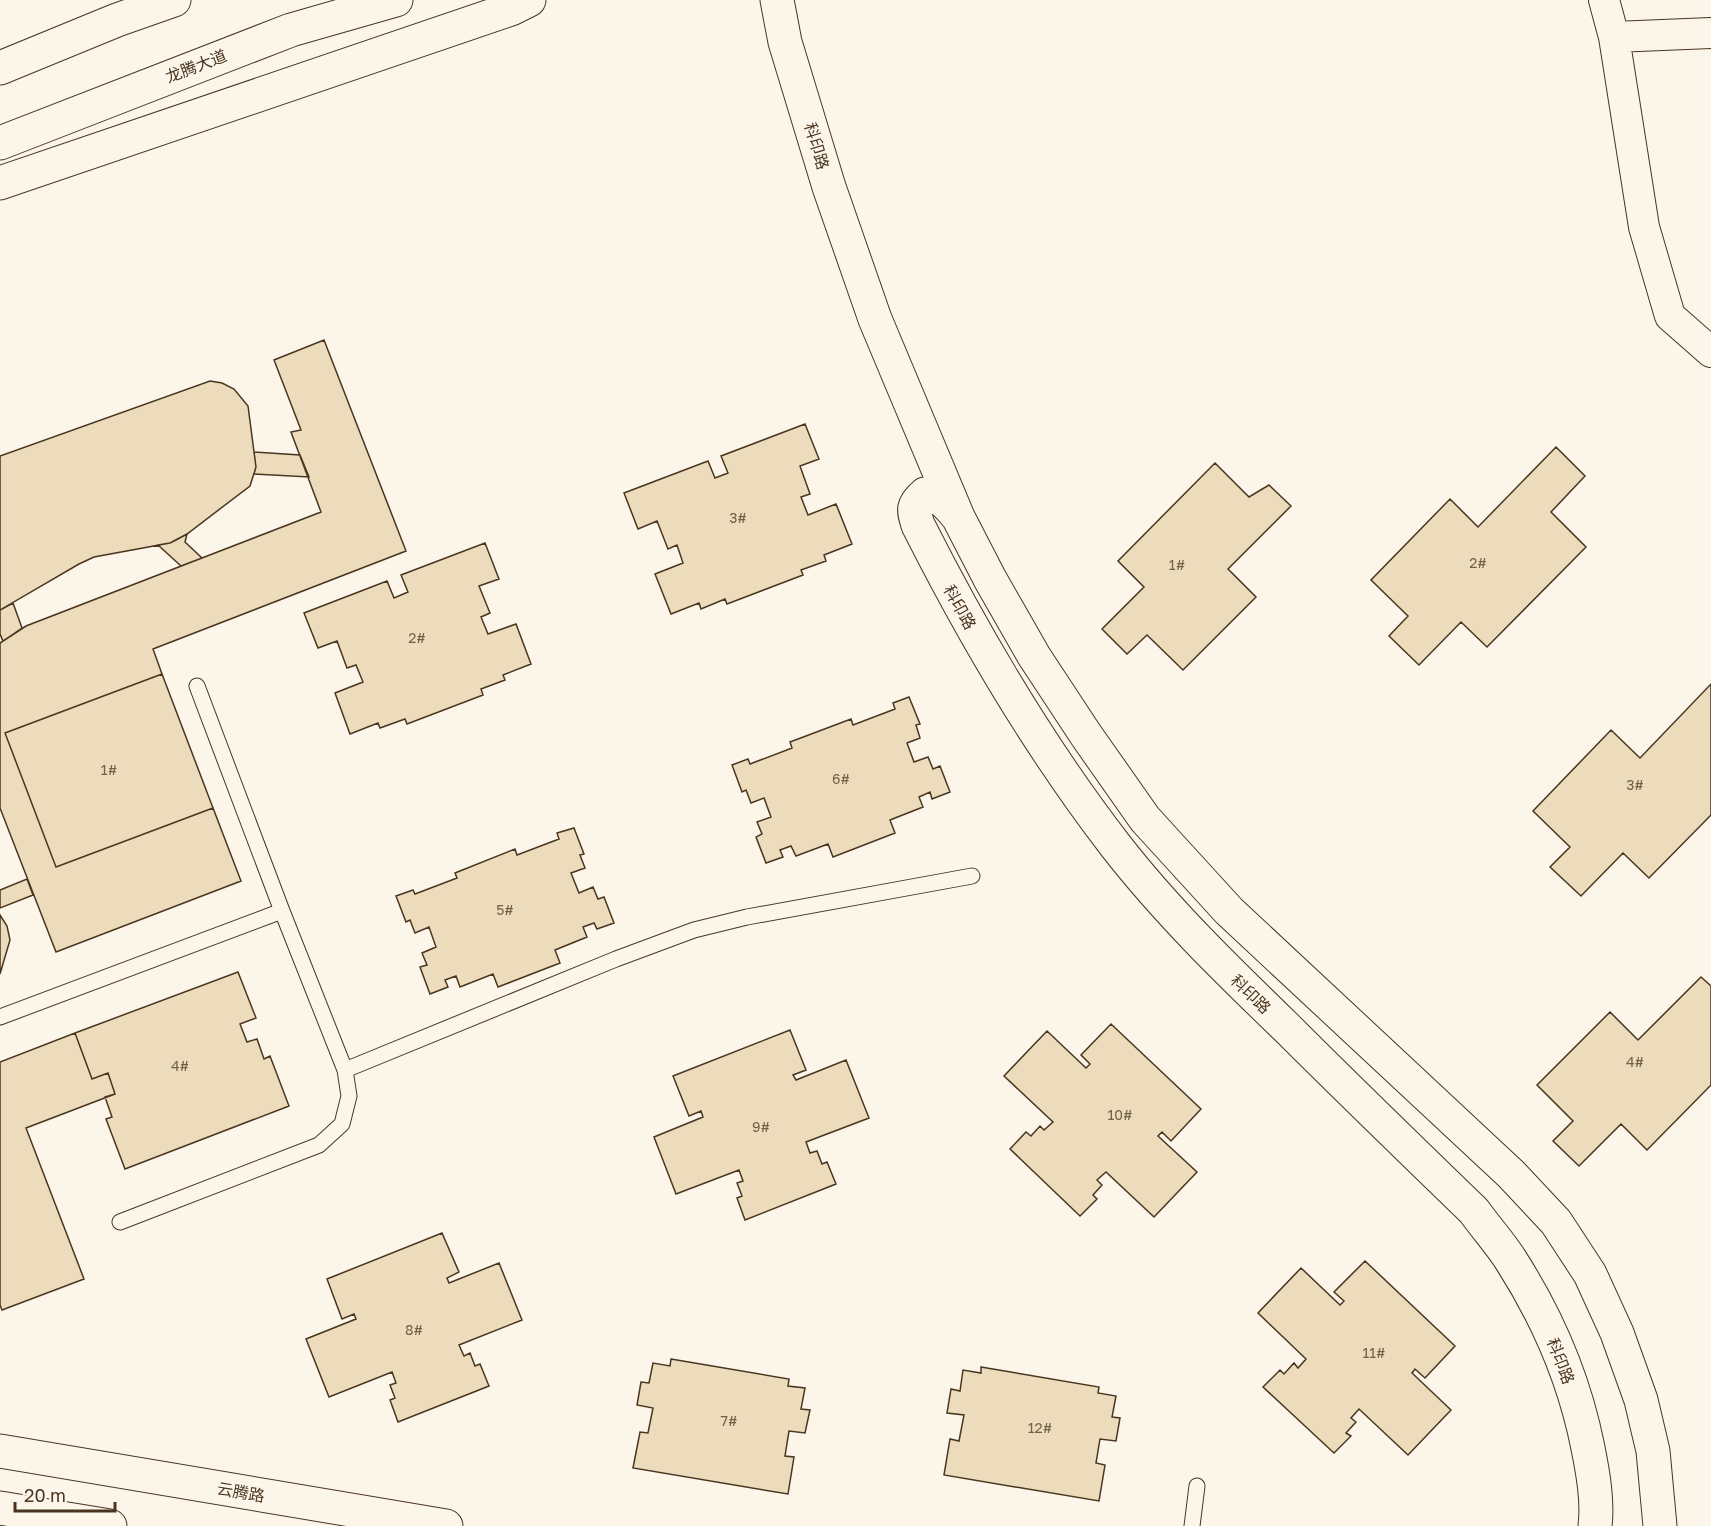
<svg xmlns="http://www.w3.org/2000/svg" width="1711" height="1526" font-family="'Golos Text','Noto Sans SC',sans-serif">
<style>
.building{fill:#ecdcbc;stroke:#4a3520;stroke-width:1.5}
.lines{fill:none;stroke-linecap:round;stroke-linejoin:round}
.service-casing{stroke:#4a3520;stroke-width:17}
.minor-casing{stroke:#4a3520;stroke-width:32}
.tertiary-casing{stroke:#4a3520;stroke-width:35}
.trunk-casing{stroke:#4a3520;stroke-width:35}
.service{stroke:#fbf6e9;stroke-width:15}
.minor{stroke:#fbf6e9;stroke-width:30}
.tertiary{stroke:#fbf6e9;stroke-width:33}
.trunk{stroke:#fbf6e9;stroke-width:33}
.labels{text-anchor:middle;stroke-width:4.5;stroke-linejoin:round;paint-order:stroke}
.number-label{font-size:14px;fill:#725f47}
.street-label{font-size:16px;fill:#4a3520;stroke:#fbf6e9}
</style>
<rect width="100%" height="100%" fill="#fbf6e9"/>
<!-- building -->
<path class="building" d="M324,340L406,551L153,649L162,674L5,733L56,867L213,808L241,881L56,952L0,808V643L26,626L321,512L291,432L301,430L274,360Z
M210,381L222,383L234,389L248,406L256,467L250,486L187,534L176,540L170,543L94,557L79,564L0,610V456Z
M805,424L819,459L800,466L810,494L801,497L808,515L836,504L852,544L824,555L826,561L801,570L803,575L727,604L725,599L701,609L699,603L671,614L655,574L683,563L677,545L668,549L657,521L638,529L624,493L708,461L715,478L728,473L721,456Z
M1556,447L1585,476L1551,512L1586,547L1487,647L1461,622L1419,665L1389,636L1408,616L1371,580L1450,499L1478,527Z
M254,452L300,455L309,477L254,474L256,467Z
M1215,463L1249,497L1269,485L1291,506L1228,569L1256,597L1183,670L1147,635L1127,654L1102,629L1144,587L1118,561Z
M187,534L185,542L202,558L181,566L158,545L170,543Z
M485,543L499,579L479,586L490,613L481,617L488,634L516,624L531,664L503,675L505,680L481,689L483,695L407,724L405,719L380,728L378,723L350,734L335,693L363,682L356,665L347,668L337,641L318,648L304,613L387,581L394,598L408,592L401,575Z
M13,603L22,628L3,641L0,634V610Z
M162,674L213,808L56,867L5,733Z
M1711,684V815L1649,878L1623,853L1581,896L1550,867L1570,847L1533,811L1611,730L1640,758Z
M909,697L920,724L916,725L920,738L907,743L914,762L928,757L933,769L940,766L950,792L932,799L930,792L919,797L923,807L890,820L895,833L833,857L828,844L796,856L791,846L780,850L783,857L766,863L756,837L762,834L757,822L771,817L764,798L751,803L746,790L742,792L732,765L748,759L750,764L792,748L790,742L851,719L853,725L895,709L893,703Z
M574,828L584,854L580,855L585,868L571,873L579,893L593,887L598,899L604,897L614,923L597,929L594,923L583,927L587,937L555,950L560,963L498,987L493,974L460,987L456,976L445,980L448,987L430,994L420,967L427,965L422,953L436,947L429,927L415,933L410,920L406,922L396,896L413,890L415,894L457,878L455,873L515,849L517,855L559,839L557,833Z
M27,879L33,895L0,908V890Z
M0,915L7,926L10,940L0,974Z
M238,972L256,1018L240,1024L247,1042L257,1039L264,1059L270,1056L289,1106L125,1169L106,1119L112,1117L105,1097L115,1094L108,1073L92,1079L75,1033Z
M1701,977L1711,986V1085L1647,1150L1621,1124L1579,1166L1553,1141L1573,1121L1537,1085L1610,1012L1638,1040Z
M1111,1024L1201,1109L1171,1141L1162,1132L1158,1136L1197,1172L1154,1217L1106,1172L1097,1180L1102,1185L1093,1195L1097,1199L1080,1216L1010,1149L1026,1132L1031,1136L1040,1126L1044,1130L1053,1122L1004,1076L1047,1031L1086,1068L1090,1064L1081,1055Z
M790,1030L806,1070L793,1075L796,1080L846,1060L869,1118L806,1142L810,1153L817,1151L822,1164L827,1162L836,1184L745,1220L737,1198L742,1196L737,1183L743,1181L739,1170L676,1194L654,1137L703,1117L701,1111L689,1116L673,1076Z
M75,1033L92,1079L108,1073L115,1094L26,1128L84,1279L2,1310L0,1305V1062Z
M442,1233L459,1272L447,1278L449,1283L499,1263L522,1320L459,1345L464,1356L470,1353L475,1366L480,1364L489,1386L398,1422L390,1400L395,1398L390,1385L396,1383L392,1372L329,1397L306,1339L356,1319L354,1314L342,1319L327,1279Z
M1365,1261L1455,1346L1425,1378L1415,1369L1412,1373L1451,1410L1408,1455L1359,1409L1351,1418L1356,1422L1346,1433L1351,1436L1334,1453L1263,1387L1280,1370L1284,1374L1294,1363L1298,1368L1306,1359L1258,1313L1301,1268L1340,1305L1344,1301L1334,1292Z
M671,1359L789,1379L788,1386L805,1388L801,1409L810,1410L805,1433L789,1431L785,1456L794,1457L788,1494L633,1468L640,1432L648,1433L653,1408L637,1405L641,1382L649,1383L653,1363L670,1366Z
M981,1367L1099,1387L1098,1393L1116,1396L1112,1417L1120,1418L1116,1441L1100,1439L1096,1463L1105,1465L1099,1501L944,1475L950,1439L959,1441L964,1415L947,1413L951,1389L960,1391L963,1370L981,1373Z"/>
<g class="lines">
<!-- service casing -->
<g class="service-casing">
<path id="service" d="M0,1017L282,911
M345,1070L616,959L694,930L747,917L972,876
M120,1222L319,1145L342,1124L349,1096L345,1070L282,911L197,686
M1192,1526L1197,1486"/>
</g>
<!-- minor casing -->
<g class="minor-casing">
<path id="minor" d="M1604,0L1614,37L1644,227L1670,316L1711,352
M1614,37L1711,33"/>
</g>
<!-- tertiary casing -->
<g class="tertiary-casing">
<path id="tertiary" d="M777,0L785,42L829,187L875,319L958,517L990,579L1034,656L1086,735L1145,819L1229,911L1511,1174L1556,1222L1590,1274L1617,1333L1641,1400L1653,1451L1660,1526
M958,517C948,505 941,496 925,494C912,505 913,510 918,525C975,638 1038,745 1115,845C1167,912 1228,971 1289,1030C1350,1091 1412,1151 1474,1211C1486,1228 1501,1244 1512,1262C1549,1320 1575,1382 1588,1448C1593,1473 1598,1501 1595,1526
M0,1451L446,1526
M0,1508L110,1526"/>
</g>
<!-- trunk casing -->
<g class="trunk-casing">
<path id="trunk" d="M0,68L117,20L174,0
M0,143L291,30L396,0
M0,183L511,9L529,0"/>
</g>
<!-- service -->
<use href="#service" class="service"/>
<!-- minor -->
<use href="#minor" class="minor"/>
<!-- tertiary -->
<use href="#tertiary" class="tertiary"/>
<!-- trunk -->
<use href="#trunk" class="trunk"/>
</g>
<g class="labels">
<!-- number labels -->
<g class="number-label">
<text x="738" y="523">3#</text>
<text x="1478" y="568">2#</text>
<text x="1177" y="570">1#</text>
<text x="417" y="643">2#</text>
<text x="109" y="775">1#</text>
<text x="841" y="784">6#</text>
<text x="1635" y="790">3#</text>
<text x="505" y="915">5#</text>
<text x="1635" y="1067">4#</text>
<text x="180" y="1071">4#</text>
<text x="1120" y="1120">10#</text>
<text x="761" y="1132">9#</text>
<text x="414" y="1335">8#</text>
<text x="1374" y="1358">11#</text>
<text x="729" y="1426">7#</text>
<text x="1040" y="1433">12#</text>
</g>
<!-- street labels -->
<g class="street-label">
<text transform="translate(196 66) rotate(-21)" y="6">龙腾大道</text>
<text transform="translate(817 146) rotate(73)" y="6">科印路</text>
<text transform="translate(960 607) rotate(61)" y="6">科印路</text>
<text transform="translate(1251 994) rotate(44)" y="6">科印路</text>
<text transform="translate(1561 1361) rotate(69)" y="6">科印路</text>
<text transform="translate(241 1492) rotate(10)" y="6">云腾路</text>
</g>
</g>
<!-- scale -->
<path d="M15 1502v9h100v-9" fill="none" stroke="#4a3520" stroke-width="3"/>
<text x="24" y="1502" font-size="18" fill="#4a3520" stroke="#fbf6e9" stroke-width="4.5" paint-order="stroke">20 m</text>
</svg>
